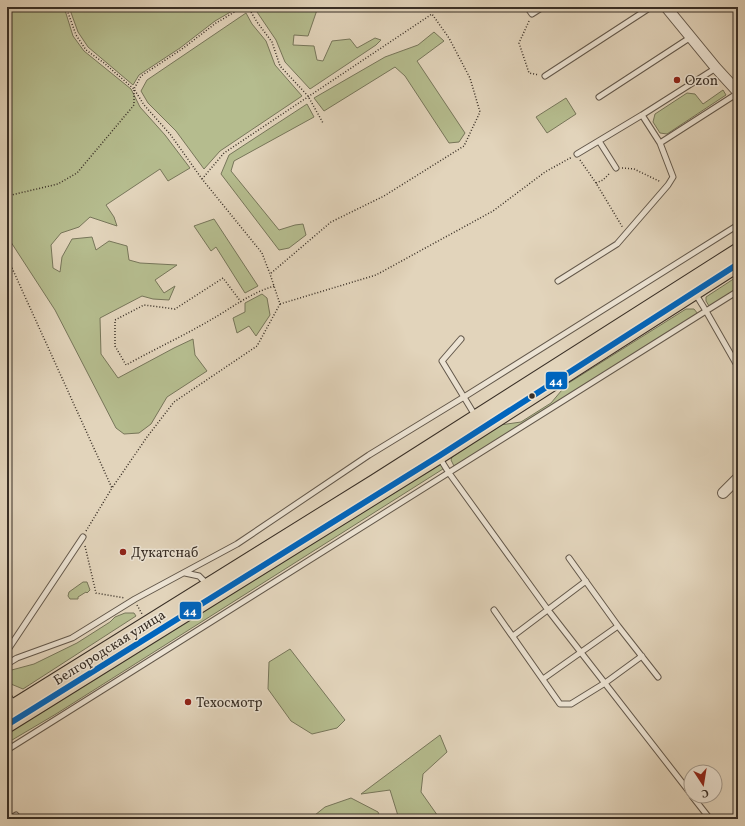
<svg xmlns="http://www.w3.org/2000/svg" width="745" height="826" font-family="Vollkorn,serif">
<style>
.green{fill:#b5bc8e;stroke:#77765a}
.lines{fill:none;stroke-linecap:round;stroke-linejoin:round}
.service-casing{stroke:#63584b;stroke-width:7}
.minor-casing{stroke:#63584b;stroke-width:12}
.primary-casing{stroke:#392f26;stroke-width:17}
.path{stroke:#392f26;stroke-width:1.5;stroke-dasharray:1 2;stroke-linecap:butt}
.service{stroke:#ece3d3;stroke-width:5}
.minor{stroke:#ece3d3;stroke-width:10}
.primary{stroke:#e2d4bb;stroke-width:15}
.bus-1-casing{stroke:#ece3d3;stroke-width:9}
.bus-1{stroke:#0065bd;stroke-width:6}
.poi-dot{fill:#8f2418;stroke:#ece3d3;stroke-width:1.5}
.bus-dot{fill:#392f26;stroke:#ece3d3;stroke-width:1.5}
.labels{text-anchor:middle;stroke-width:3;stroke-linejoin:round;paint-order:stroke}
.poi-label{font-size:14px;fill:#392f26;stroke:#ece3d3;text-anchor:start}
.street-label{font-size:14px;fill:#392f26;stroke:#ece3d3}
.line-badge{stroke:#ece3d3;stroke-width:1.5}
.badge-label{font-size:11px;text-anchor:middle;font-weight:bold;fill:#fff}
</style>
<rect width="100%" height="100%" fill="#e2d4bb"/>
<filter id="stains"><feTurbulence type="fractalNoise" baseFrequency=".005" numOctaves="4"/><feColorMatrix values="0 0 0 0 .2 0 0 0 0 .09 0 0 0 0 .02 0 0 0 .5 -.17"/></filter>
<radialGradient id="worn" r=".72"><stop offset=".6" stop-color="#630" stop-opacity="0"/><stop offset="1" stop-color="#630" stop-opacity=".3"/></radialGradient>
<!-- green -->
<path class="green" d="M7,7H64L73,36L84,51L131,89L140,107L165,135L190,168L168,181L160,169L106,205L114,217L117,226L90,217L79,227L61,233L51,245L53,268L60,272L62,257L72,239L92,237L96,250L109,241L127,246L129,260L140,263L177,265L155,280L164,293L175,286L169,300L153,299L142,296L100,318L101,354L118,378L174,348L193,339L195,355L207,371L167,397L151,424L139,433L124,434L116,428L55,310L7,236Z
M69,7H239L215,21L180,48L139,75L133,85L88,47L78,32Z
M262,7H318L308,36L294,35L293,45L314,46L317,60L323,61L332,41L350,39L357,48L375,38L381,40L376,45L310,89L285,62L276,40L255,9Z
M246,13L252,24L266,41L275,65L302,96L220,151L204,169L176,131L148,103L141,91L147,80Z
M434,32L444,41L417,61L465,133L459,142L449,143L405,76L395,67L324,111L314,98L385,57L418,45Z
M723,90L726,95L667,134L660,133L653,122L655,114L687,93L695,94L703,104Z
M566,98L576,114L547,133L536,117Z
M307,104L314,117L234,161L231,171L279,230L295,225L303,224L306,235L289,248L279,250L221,174L229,155Z
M214,219L258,286L245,293L216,247L211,251L194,226Z
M738,276V289L709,306L706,301V297Z
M262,294L267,298L270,315L256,336L249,326L237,333L233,318L245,312V303Z
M686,309H694L698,314L498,442L454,466L451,460L452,457L500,425L521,422L551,403L567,384Z
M441,463L443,469L56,714L7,743V730Z
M83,582H87L90,590L87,593L86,592L78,597V599H70L68,596L69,592Z
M125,613H134L136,616L23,689L11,684L7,677L8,671L34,664L77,643L110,622L115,617Z
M290,649L345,720L337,728L312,734L291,721L268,689L269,662Z
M440,735L447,752L423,774L421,792L440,819H399L390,790L361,794Z
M351,798L378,812L381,819H310L325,807Z"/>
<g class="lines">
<!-- service casing -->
<g class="service-casing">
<path id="service" d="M527,7L532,14L543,7
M545,76L651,7
M599,97L691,37
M599,141L616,168
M660,143L642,115L716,68
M577,154L642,115
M558,281L617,244L668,185L673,177L660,143L738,93
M738,291L706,311L738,367
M461,339L442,361L476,417
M439,457L449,473L548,610L691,794
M569,558L618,626L658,677
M185,573L199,576L208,585
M494,610L560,704H571L605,683L642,656
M513,636L586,581
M7,651L83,537
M7,664L17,658L72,638L135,599L237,544L369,455L464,397L738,225
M543,679L618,626
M7,693L13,704
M7,750L706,311L695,293
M692,796L710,819
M10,819L16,815L19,819"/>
</g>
<!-- minor casing -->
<g class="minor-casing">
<path id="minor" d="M666,7L716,68L738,92
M723,493L738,478
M736,819L738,818"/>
</g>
<!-- primary casing -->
<g class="primary-casing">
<path id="primary" d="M7,711L375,482L738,251
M7,725L439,456L738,264"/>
</g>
<!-- path -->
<path class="path" d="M66,7L76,35L86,50L104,63L134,89L144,105L170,134L202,179L262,253L270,274L280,304L257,346L174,402L147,437L112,488
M248,7L257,22L272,42L280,66L308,96L323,123
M529,21L519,43L529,73L539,75
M580,160L596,183L623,228
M622,168L634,169L661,182
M202,179L224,153L432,14L449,38L470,78L480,112L464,146L384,196L331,222L270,274
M596,183L603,180L610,173
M7,196L58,184L77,173L134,105V89L141,76L182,49L216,23L243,7
M7,257L112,488L86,531
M241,302L223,278L175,309L144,305L115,320V346L126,365C153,350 181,337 207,322C229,310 251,292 275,286
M280,304L376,275L493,211L545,172L572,157
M85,546L96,593L125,598
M137,605L142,614"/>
<!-- service -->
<use href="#service" class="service"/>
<!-- minor -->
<use href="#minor" class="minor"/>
<!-- primary -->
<use href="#primary" class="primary"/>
<!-- bus-1 casing -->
<g class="bus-1-casing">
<path id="bus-1" d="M7,725L439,456L738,264"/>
</g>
<!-- bus-1 -->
<use href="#bus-1" class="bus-1"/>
</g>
<!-- markers -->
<g class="poi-dot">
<circle cx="677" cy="80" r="4"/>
<circle cx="123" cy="552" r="4"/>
<circle cx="188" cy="702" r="4"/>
</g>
<circle class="bus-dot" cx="532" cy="396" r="3.5"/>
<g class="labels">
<!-- poi labels -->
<g class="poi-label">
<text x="685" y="85">Ozon</text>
<text x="131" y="557">Дукатснаб</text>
<text x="196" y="707">Техосмотр</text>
</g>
<!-- street labels -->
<g class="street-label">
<text transform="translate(109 647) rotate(-32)" y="5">Белгородская улица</text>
</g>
</g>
<g class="line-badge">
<rect x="545" y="371" width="23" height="19" rx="4" fill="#0065bd"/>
<rect x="179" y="601" width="23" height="19" rx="4" fill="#0065bd"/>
</g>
<g class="badge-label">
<text x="556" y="385">44</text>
<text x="190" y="615">44</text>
</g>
<!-- margin -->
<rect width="745" height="826" fill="none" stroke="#e2d4bb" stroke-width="24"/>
<rect x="8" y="8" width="729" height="810" fill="none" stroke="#392f26" stroke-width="2"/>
<rect x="12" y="12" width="721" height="802" fill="none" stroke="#392f26"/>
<!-- north arrow -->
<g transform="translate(703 784) rotate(168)"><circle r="19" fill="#ece3d3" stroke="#a49b8e"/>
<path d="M0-3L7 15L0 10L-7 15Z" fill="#8f2418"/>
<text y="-6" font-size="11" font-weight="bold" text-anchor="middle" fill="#392f26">С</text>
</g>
<rect width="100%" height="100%" filter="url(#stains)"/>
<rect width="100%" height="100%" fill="url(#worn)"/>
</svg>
